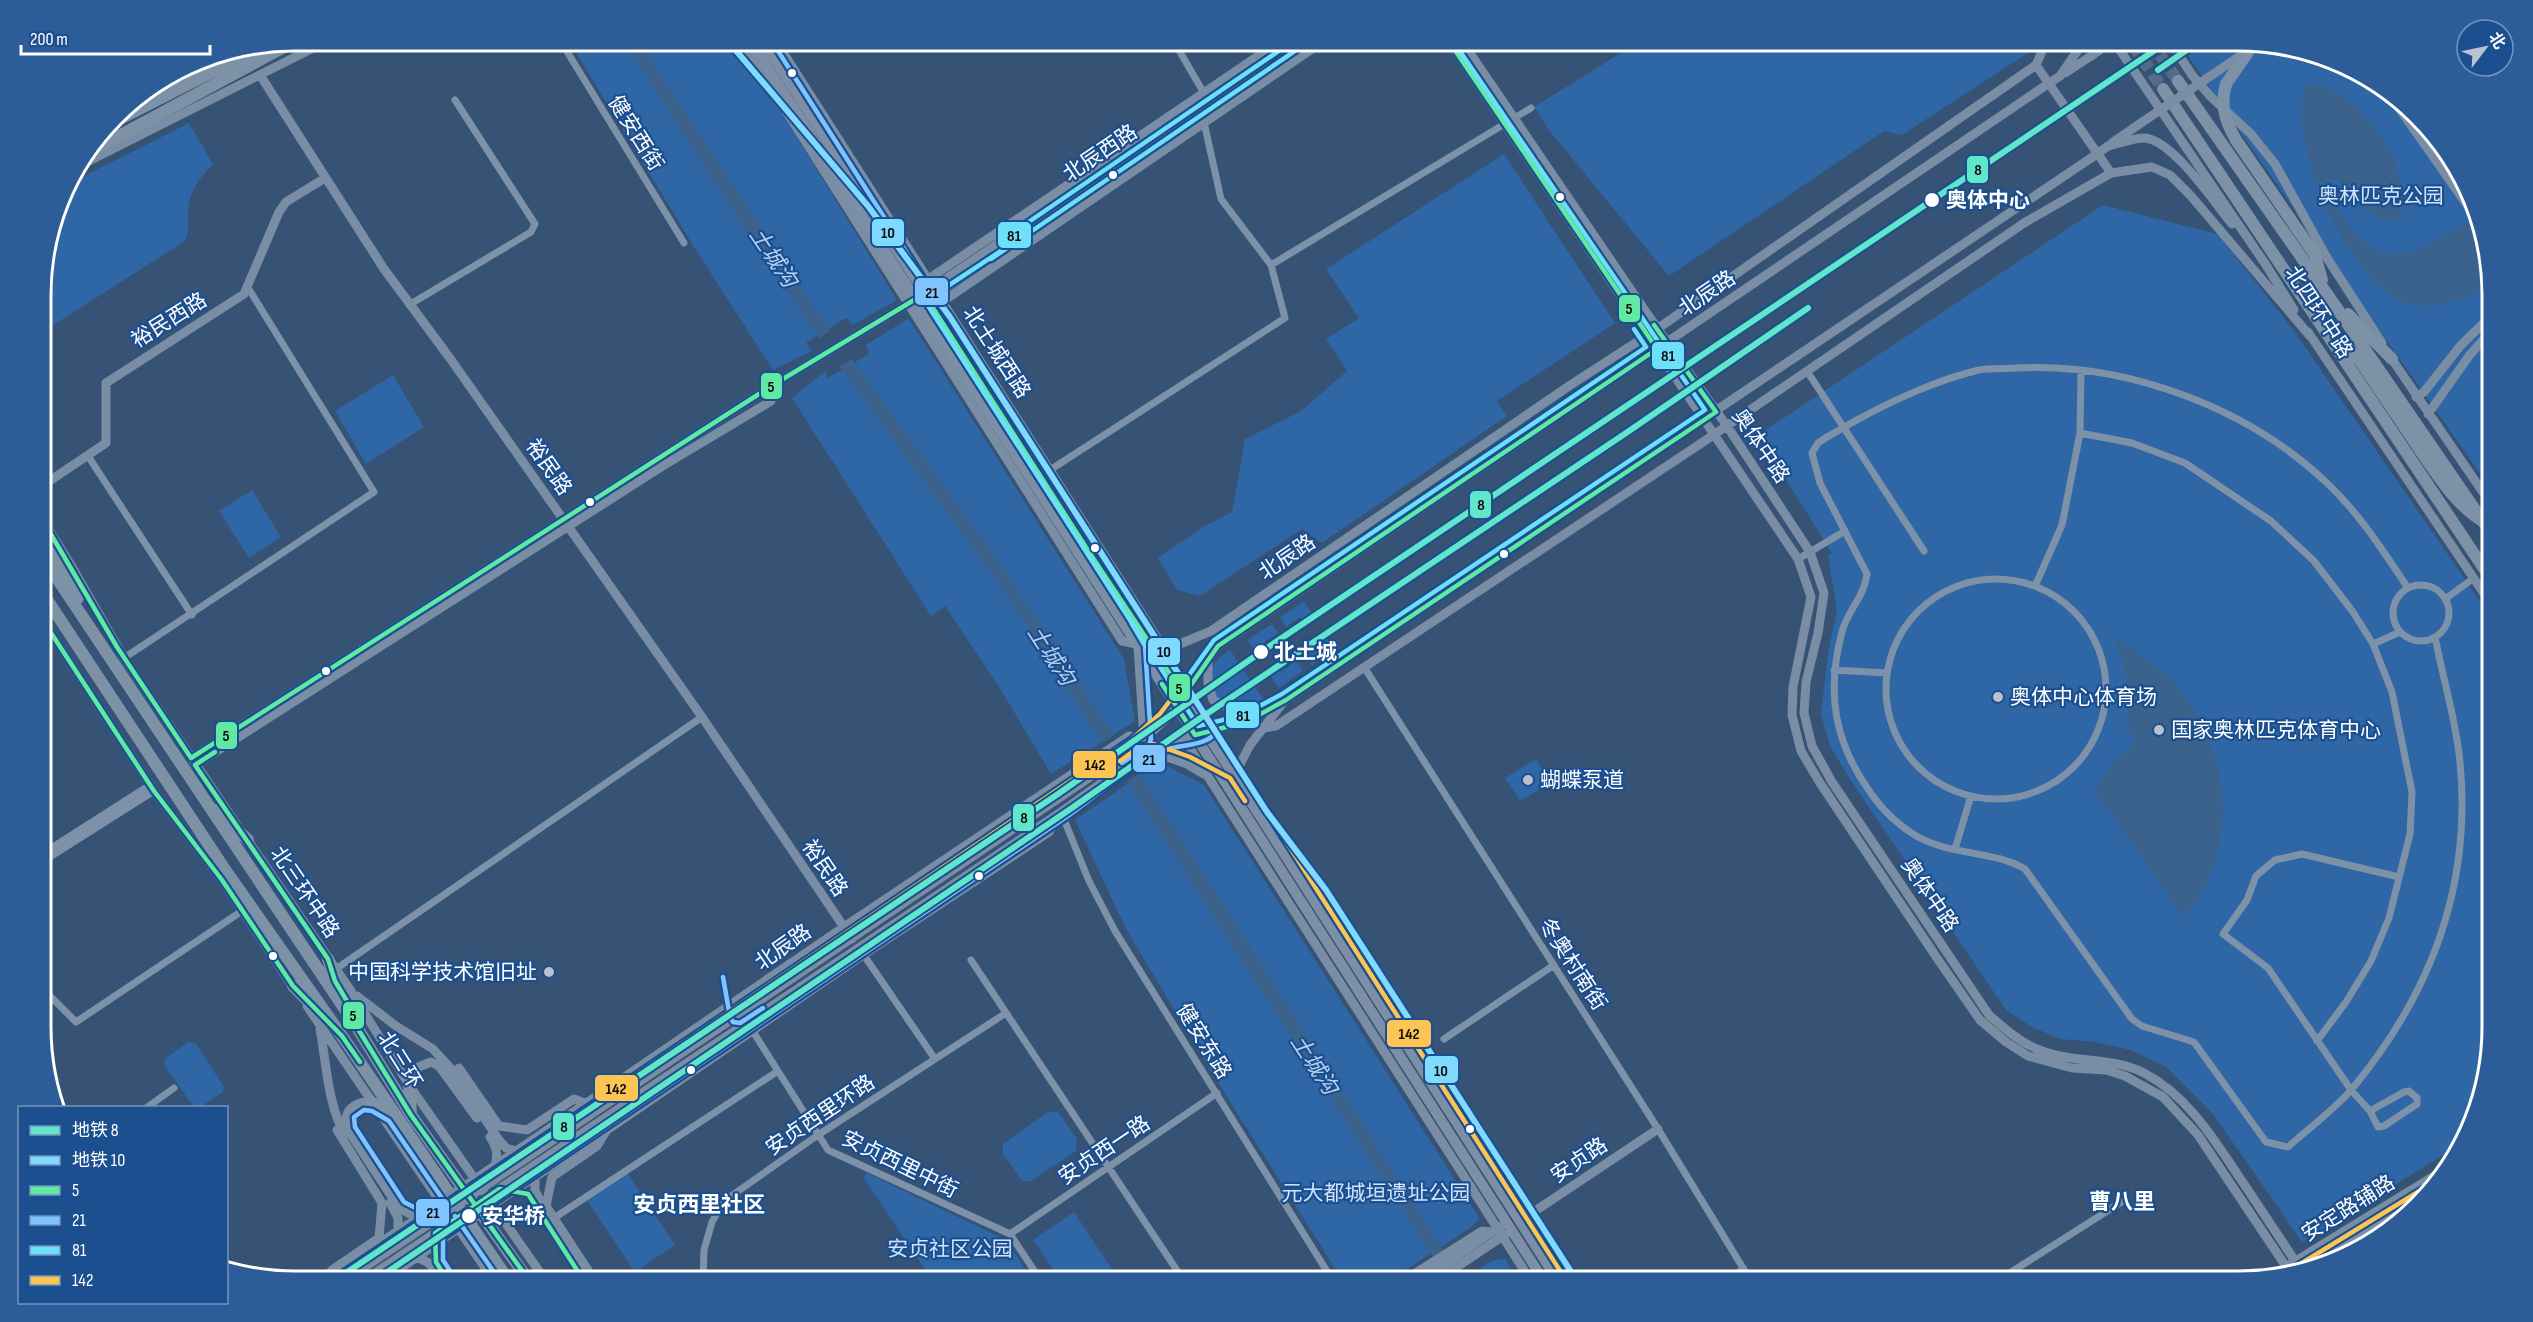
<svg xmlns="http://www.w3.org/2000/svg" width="2533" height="1322" font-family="'Sofia Sans Condensed','Noto Sans SC',sans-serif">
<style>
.green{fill:#2f66a5}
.water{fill:#3b618d}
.pier{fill:#365274}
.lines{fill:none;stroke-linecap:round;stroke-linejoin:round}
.highway-tunnel{stroke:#546c89;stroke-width:12;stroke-dasharray:12 6;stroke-linecap:butt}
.street{stroke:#7d92a8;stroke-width:7}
.secondary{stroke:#798da4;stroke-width:9}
.primary{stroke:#7d8ea7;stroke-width:10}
.highway{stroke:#7e92a7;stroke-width:12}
.street-bridge{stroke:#7d92a8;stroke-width:7}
.secondary-bridge{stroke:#798da4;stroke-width:9}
.highway-bridge{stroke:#7e92a7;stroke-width:12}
.bus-1-casing{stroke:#1b4f8f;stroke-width:9}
.bus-2-casing{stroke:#1b4f8f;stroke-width:9}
.bus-3-casing{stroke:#1b4f8f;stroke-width:9}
.bus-4-casing{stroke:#1b4f8f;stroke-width:9}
.bus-1{stroke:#60e9a3;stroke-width:4.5}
.bus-2{stroke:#80c4ff;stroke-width:4.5}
.bus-3{stroke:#6ddff8;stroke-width:4.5}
.bus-4{stroke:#fcc553;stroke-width:4.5}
.metro-1-casing{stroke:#1b4f8f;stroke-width:10}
.metro-2-casing{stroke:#1b4f8f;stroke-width:10}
.metro-1{stroke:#60e6ca;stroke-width:6}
.metro-2{stroke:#80d9ff;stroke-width:6}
.bus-dot{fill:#fff;stroke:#1b4f8f;stroke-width:2}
.poi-dot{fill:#b9c2ce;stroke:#1b4f8f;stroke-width:2}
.labels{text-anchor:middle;stroke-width:4.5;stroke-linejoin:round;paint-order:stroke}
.street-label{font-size:21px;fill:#fff;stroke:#1b4f8f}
.park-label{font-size:21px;fill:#cfe3fa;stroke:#1b4f8f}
.stop-label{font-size:21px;font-weight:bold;fill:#fff;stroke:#1b4f8f;text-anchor:start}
.poi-label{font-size:21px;fill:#fff;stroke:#1b4f8f;text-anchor:start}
.water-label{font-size:22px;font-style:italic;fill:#b5d3f5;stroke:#1b4f8f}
.neighbourhood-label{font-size:22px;font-weight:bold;fill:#fff;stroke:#1b4f8f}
.rim{fill:none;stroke:#fff;stroke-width:3}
.line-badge{stroke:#1b4f8f;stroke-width:2}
.pale-badge-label{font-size:16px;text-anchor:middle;font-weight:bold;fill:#111}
</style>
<rect width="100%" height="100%" fill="#365274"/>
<!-- green -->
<path class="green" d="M569,41H734L755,69L897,300L853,325L846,318L806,343L812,351L773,370L694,247Z
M1640,41H2036L2031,51L1902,135L1884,131L1669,276L1548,129L1534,107Z
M2178,41H2238L2351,67L2406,103L2449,153L2490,262L2491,489L2233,122Z
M189,123L213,164C199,179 189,191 188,212C188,223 190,231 185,241L41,333V278L66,185Z
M1504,154L1615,323L1497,401L1507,416L1322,543L1302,529L1200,596L1177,590L1158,558L1203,527L1232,512L1245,439L1301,411L1347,371L1326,339L1359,318L1326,269Z
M2103,205L2218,234L2297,335L2491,617L2492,1027L2466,1141L2302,1242L2213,1114L2166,1067L2131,1050L2094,1042L2060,1039L2032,1027L2006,1010L1852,782L1830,746L1821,714L1828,653L1837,610L1828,555L1832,553L1758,435Z
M907,319L911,322L1124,659L1135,721L1051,774L1004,695L945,606L931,616L792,398L825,371L828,378L869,354L866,345Z
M393,375L424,427L366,464L335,411Z
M252,490L281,537L249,558L219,511Z
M1304,601L1316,620L1307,626L1300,617L1286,627L1280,617Z
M1272,624L1278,633L1263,643L1267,650L1258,656L1247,640Z
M1324,631L1336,648L1312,665L1305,656L1319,646L1314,638Z
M1230,650L1266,703L1254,711L1241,714L1212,694C1212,669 1208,664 1230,650Z
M1296,661L1303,671L1279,688L1266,670L1275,664L1281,672Z
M1536,759L1551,783L1520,801L1505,778Z
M1163,764L1204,785L1480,1219L1470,1228L1389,1281H1343L1222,1089L1126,929L1075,820L1143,773Z
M188,1042L196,1044L224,1087L222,1093L200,1107L193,1106L164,1065L166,1058Z
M1048,1112H1058L1077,1139L1076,1151L1031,1181H1022L1003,1154V1144Z
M627,1173L675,1245L635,1272L587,1200Z
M867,1173L1006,1240L1033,1281H933L865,1180L864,1176Z
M1074,1212L1118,1278L1114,1281H1061L1033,1240Z
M1505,1259L1519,1281H1461L1494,1260Z"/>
<!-- water -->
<path class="water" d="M623,41H639L816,310L989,547L1033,613L1177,831L1463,1281H1448L1010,601C945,507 875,418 810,325C745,232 684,136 623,41Z
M2312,84C2356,86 2423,178 2398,219L2386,222L2366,211L2336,178L2324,182C2341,215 2366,268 2413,251C2434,244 2454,229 2474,220L2490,262V286C2469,298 2432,311 2407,303C2349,284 2287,145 2305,89Z
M2115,638C2141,655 2167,671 2185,697C2232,762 2239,855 2183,917L2094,789L2104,778L2114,760L2125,754L2135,742L2126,721L2129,698L2125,670Z"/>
<!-- pier -->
<path class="pier" d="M833,329L853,358L837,368L817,340Z
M1117,733L1142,772L1125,783L1100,745Z"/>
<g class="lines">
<!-- highway-tunnel -->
<path class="highway-tunnel" d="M2150,40L2178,81
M2132,44L2163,89"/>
<!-- street -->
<path class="street" d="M560,40L684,243
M1173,40L1205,95
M1203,118L1221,199L1271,265
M409,305L531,232L535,224L455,100
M1807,371L1924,551
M1857,420C1893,400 1940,379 1979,370C1991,368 2004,369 2016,368C2126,362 2247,407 2327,483C2360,514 2383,551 2408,588
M2080,433L2132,443L2185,463L2271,521L2314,561L2353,612L2373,644L2392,692L2412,792L2410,834L2389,918L2371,961L2346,1002L2317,1041
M1827,437L1818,443L1812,453L1820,483L1867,574C1864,598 1847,611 1842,632C1826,692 1834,742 1870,792C1883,811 1900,827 1920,838C1953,855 1994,851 2025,869L2132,1019L2142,1026L2194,1042L2266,1142L2288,1147C2309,1128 2334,1110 2352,1089C2431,994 2472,886 2460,762C2456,720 2443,679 2435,637
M88,456L192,615
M1050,470L1285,318L1271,265L1531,108
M1798,559L1845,531
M1886 689a110 110 0 1 1 220 0a110 110 0 1 1-220 0Z
M2393 613a28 28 0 1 1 56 0a28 28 0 1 1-56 0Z
M2035,586L2062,525L2080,433L2081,370
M2445,599L2474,578
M2373,644L2400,632
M124,658L374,492L247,286
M1364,667L1658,1129L1751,1281
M1834,670L1887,673
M1061,812L1089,881L1115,931L1333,1281
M1955,849L1971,796
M42,854L150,785
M42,862L154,791
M861,951L935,1059
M971,960L1184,1281
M336,969L702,717
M43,989L76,1022L242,911
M747,1022L828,1150L1010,1234L1041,1281
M1444,1039L1554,965
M146,1108L174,1088
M2370,1111L2404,1092L2409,1091L2417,1098V1104L2384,1126L2378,1127L2370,1111L2351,1090L2268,968L2223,934L2247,900L2256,876L2275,860L2302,854L2399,877
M554,1218L778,1071
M1010,1234L1217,1093
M703,1281L704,1250L712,1222L724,1201L818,1135L1006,1013
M1725,1281L1743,1269
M1997,1281L2123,1201"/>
<!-- secondary -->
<path class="secondary" d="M739,40L755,62L1122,641L1136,644
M775,40L1161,644L1158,655
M1448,40L1798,559L1811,597L1793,687L1792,715L1801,751L1820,783L1937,958L1980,1020L2006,1042L2028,1056L2072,1068L2106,1070L2125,1076L2163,1097L2198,1135L2291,1274
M1461,40L1648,315L1727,426L1810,552L1824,593L1818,633L1806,682L1804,713L1812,746L1832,782L1989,1015C2004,1028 2018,1041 2037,1049C2071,1064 2111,1056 2144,1073C2190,1097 2216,1143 2244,1184C2263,1213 2283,1242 2302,1272
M2113,40L2266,265L2294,310
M2169,40L2192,75L2211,97L2251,134L2275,164L2327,258L2382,343
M2036,65L2111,173
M2036,65L2047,40
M2065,73L2091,56
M260,75L384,269L452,361L702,717L852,939
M2060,76L2080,47L2081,40
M2209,77L2256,45
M2387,91L2472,212
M2112,143L2138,125
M2108,146C2119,144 2133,138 2144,138C2172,139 2214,202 2232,224
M79,166L329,40
M924,282L1282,40
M932,297L1311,40
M939,304L1325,40
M2308,332L2491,604
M2389,355L2491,504
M2416,397L2424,392L2461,345L2491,316
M2428,414L2469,356L2491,331
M42,486L106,443V383L244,294L279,212L286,202L325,178
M42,519L72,567L124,658L237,825
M42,619L154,791L222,880L295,990
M1211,631L1569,386L1657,329L2036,65
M1157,644H1180L1211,631L1245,626
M1138,647L1144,739
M1208,660V683L1213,700L1252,718
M1263,728L1276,726L1709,438L2024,223L2111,173L2152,167L2170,175L2191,196L2310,336
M1195,735L1189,747L1531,1281
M1151,751L1187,764L1204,774
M191,758L773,385L924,294L1295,40
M195,765L661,467L771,401L773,385
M1235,774L1250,745L1282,704
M1268,828L1281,832L1569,1281
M245,836L351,991L409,1085L546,1281
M357,996L396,1026L433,1049L453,1071L499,1140L506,1148L519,1152
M307,1006L494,1281
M320,1029C326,1060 328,1108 345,1134
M459,1068L499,1126L527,1130L574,1099L587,1104
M409,1085L416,1068L431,1062L439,1066L477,1118
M490,1137C498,1149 498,1156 494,1169
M487,1171L844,927L1129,736L1144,739
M535,1174V1191L546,1211
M494,1180L1136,746L1165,720L1218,646L1236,634L2042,88
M499,1189L1061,812L1142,754L1167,742L1246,722L1286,700L2091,158
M513,1191L528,1194L536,1204L579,1271L584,1281
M504,1197L607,1130L863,955L1049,832L1059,815
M390,1203L398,1218V1245
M1523,1219L1658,1129
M375,1246L421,1216
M413,1257C425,1259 430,1263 437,1273
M2268,1278L2447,1168
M323,1281L332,1270L379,1238L382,1203L337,1130
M344,1281L429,1224L399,1208L348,1130C341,1112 354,1101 371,1102
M363,1281L435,1233L436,1262L448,1281
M382,1281L439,1242
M396,1281L403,1276L433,1281
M595,1281L546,1206L552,1177L597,1146L605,1133
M1403,1281L1482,1231L1491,1232
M1420,1281L1501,1226
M1436,1281L1506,1234"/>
<!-- primary -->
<path class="primary" d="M750,40L1544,1281
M762,40C1026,455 1294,867 1558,1281
M2341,1258L2394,1226
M2301,1272L2430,1193"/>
<!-- highway -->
<path class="highway" d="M2130,40L2132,44
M165,80L209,58
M2178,81L2325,291L2491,533
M2226,84L2250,49
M2163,89L2491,579
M112,123L261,47
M2236,140L2315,255L2322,280
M91,151L297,40
M2348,314L2392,359
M2339,338L2360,361L2420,450
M42,532L78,598
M42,556L358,1029L411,1115L529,1281
M42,592L226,871L342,1036L509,1281
M2489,601L2491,603
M216,810L248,840
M328,959L335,981L341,992
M293,986L318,1011
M409,1085L411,1114
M371,1102L391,1113"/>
<!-- street-bridge -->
<path class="street-bridge" d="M1827,437L1857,420"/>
<!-- secondary-bridge -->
<path class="secondary-bridge" d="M2091,56L2114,40
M2042,88L2060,76
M2138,125L2209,77
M2091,158L2108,146
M423,1214L487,1171
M429,1224L494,1180
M435,1233L499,1189
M440,1241L504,1197"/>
<!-- highway-bridge -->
<path class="highway-bridge" d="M2226,84C2220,105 2225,121 2236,140
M2420,450C2441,480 2458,509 2491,526"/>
<!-- bus-1 casing -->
<g class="bus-1-casing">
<path id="bus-1" d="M42,519L117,647L191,758L773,385L924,294L1089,552L1184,695L1218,646L1657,349L1448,40
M42,619L154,791L222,880L293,986L342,1036L360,1062
M1162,684L1195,735L1246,722L1286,700L1716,412L1654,325
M215,752L195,765L328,959L335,981L351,1008L358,1029L411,1115L528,1279L532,1281
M448,1281L436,1262L435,1233L499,1189L528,1194L584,1281"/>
</g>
<!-- bus-2 casing -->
<g class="bus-2-casing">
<path id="bus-2" d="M1122,763L1149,745L1151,739L1145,646L1132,624
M723,977L730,1017L733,1022L740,1023L763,1008
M364,1110L372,1111L389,1121L446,1204L429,1215L404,1202L355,1127L354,1117Z
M455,1216L500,1281
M454,1277L443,1260V1237L1065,818C1098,795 1131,764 1169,749C1181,745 1208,745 1215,733L1214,727L1095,548L771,40"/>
</g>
<!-- bus-3 casing -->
<g class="bus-3-casing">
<path id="bus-3" d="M1286,46L1014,232L1015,238L1013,243L925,301L1198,726L1243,715L1282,694L1705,410L1455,44
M991,259L1311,40
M1173,665L1184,682L1214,640L1646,347L1634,329"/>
</g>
<!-- bus-4 casing -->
<g class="bus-4-casing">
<path id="bus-4" d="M1120,761L1139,747L1154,744L1190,757L1230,778L1245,801
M2297,1266L2426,1187
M340,1275L1131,740L1159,715L1178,690L1184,688L1190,691L1564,1277"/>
</g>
<!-- bus-1 -->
<use href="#bus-1" class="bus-1"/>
<!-- bus-2 -->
<use href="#bus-2" class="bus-2"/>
<!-- bus-3 -->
<use href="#bus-3" class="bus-3"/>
<!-- bus-4 -->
<use href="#bus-4" class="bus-4"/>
<!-- metro-1 casing -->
<g class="metro-1-casing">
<path id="metro-1" d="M2158,70L2201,40
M334,1281L1058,794L1261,652L2170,40
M374,1281L1069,810L1199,719L1629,431L1808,308"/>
</g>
<!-- metro-2 casing -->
<g class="metro-2-casing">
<path id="metro-2" d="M727,40L868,206L950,317L1267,812L1326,890L1577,1281"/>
</g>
<!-- metro-1 -->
<use href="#metro-1" class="metro-1"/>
<!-- metro-2 -->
<use href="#metro-2" class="metro-2"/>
</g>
<!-- markers -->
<g class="bus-dot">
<circle cx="792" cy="73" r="5"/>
<circle cx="1113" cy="175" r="5"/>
<circle cx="1560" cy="197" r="5"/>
<circle cx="1932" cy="200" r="8"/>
<circle cx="590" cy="502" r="5"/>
<circle cx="1095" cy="548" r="5"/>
<circle cx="1504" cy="554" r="5"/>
<circle cx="1261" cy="652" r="8"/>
<circle cx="326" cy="671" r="5"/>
<circle cx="979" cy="876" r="5"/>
<circle cx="273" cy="956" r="5"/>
<circle cx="691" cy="1070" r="5"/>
<circle cx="1470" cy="1129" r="5"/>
<circle cx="469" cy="1216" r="8"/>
</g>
<g class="poi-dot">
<circle cx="1998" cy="697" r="6"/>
<circle cx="2159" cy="730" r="6"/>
<circle cx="1528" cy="780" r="6"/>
<circle cx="549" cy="972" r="6"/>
</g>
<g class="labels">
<!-- street labels -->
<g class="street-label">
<text transform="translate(636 133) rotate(58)" y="7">健安西街</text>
<text transform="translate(1100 153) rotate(-34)" y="7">北辰西路</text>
<text transform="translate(1707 293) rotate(-34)" y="7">北辰路</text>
<text transform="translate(2319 312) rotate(57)" y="7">北四环中路</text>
<text transform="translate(169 320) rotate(-32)" y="7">裕民西路</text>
<text transform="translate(997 352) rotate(57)" y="7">北土城西路</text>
<text transform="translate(1761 446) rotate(56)" y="7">奥体中路</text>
<text transform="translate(549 467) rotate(55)" y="7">裕民路</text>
<text transform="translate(1287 557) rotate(-34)" y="7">北辰路</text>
<text transform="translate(825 868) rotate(56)" y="7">裕民路</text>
<text transform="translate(305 892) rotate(56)" y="7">北三环中路</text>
<text transform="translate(1930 895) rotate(56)" y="7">奥体中路</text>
<text transform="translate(783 947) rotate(-35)" y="7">北辰路</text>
<text transform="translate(1573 964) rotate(57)" y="7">冬奥村南街</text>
<text transform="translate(1204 1041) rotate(58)" y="7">健安东路</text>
<text transform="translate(400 1060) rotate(58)" y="7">北三环</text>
<text transform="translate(820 1115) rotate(-34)" y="7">安贞西里环路</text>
<text transform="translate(1104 1150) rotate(-34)" y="7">安贞西一路</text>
<text transform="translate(1579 1160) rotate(-34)" y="7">安贞路</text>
<text transform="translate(900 1164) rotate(26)" y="7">安贞西里中街</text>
<text transform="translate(2348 1208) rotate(-32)" y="7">安定路辅路</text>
</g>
<!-- park labels -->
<g class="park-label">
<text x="2381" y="203">奥林匹克公园</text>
<text x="1376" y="1200">元大都城垣遗址公园</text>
<text x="950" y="1256">安贞社区公园</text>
</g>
<!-- stop labels -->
<g class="stop-label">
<text x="1946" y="207">奥体中心</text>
<text x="1274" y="659">北土城</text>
<text x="482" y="1223">安华桥</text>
</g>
<!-- poi labels -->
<g class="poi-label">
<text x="2010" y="704">奥体中心体育场</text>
<text x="2171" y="737">国家奥林匹克体育中心</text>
<text x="1540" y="787">蝴蝶泵道</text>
<text x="537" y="979" text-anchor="end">中国科学技术馆旧址</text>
</g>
<!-- water labels -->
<g class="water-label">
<text transform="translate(774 257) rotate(56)" y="8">土城沟</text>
<text transform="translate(1052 655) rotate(57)" y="8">土城沟</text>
<text transform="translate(1315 1064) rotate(57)" y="8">土城沟</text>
</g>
<!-- neighbourhood labels -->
<g class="neighbourhood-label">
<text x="2122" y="1209">曹八里</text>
<text x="699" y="1212">安贞西里社区</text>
</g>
</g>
<!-- crop -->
<path d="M0 0H2533V1322H0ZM295 51H2238A244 244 0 0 1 2482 295V1027A244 244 0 0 1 2238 1271H295A244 244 0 0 1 51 1027V295A244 244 0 0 1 295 51Z" fill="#2d5d98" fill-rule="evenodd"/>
<path class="rim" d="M295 51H2238A244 244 0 0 1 2482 295V1027A244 244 0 0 1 2238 1271H295A244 244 0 0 1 51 1027V295A244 244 0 0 1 295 51Z"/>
<g class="line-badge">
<rect x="1966" y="155" width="23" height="29" rx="6" fill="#60e6ca"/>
<rect x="871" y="218" width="34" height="29" rx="6" fill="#80d9ff"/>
<rect x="997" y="221" width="35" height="28" rx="6" fill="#6ddff8"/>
<rect x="914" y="277" width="35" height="29" rx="6" fill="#80c4ff"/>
<rect x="1618" y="294" width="23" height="29" rx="6" fill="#60e9a3"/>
<rect x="1651" y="341" width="34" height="29" rx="6" fill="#6ddff8"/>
<rect x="760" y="372" width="23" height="28" rx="6" fill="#60e9a3"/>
<rect x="1469" y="490" width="23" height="29" rx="6" fill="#60e6ca"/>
<rect x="1147" y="637" width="34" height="29" rx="6" fill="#80d9ff"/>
<rect x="1168" y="673" width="23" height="29" rx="6" fill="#60e9a3"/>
<rect x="1225" y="701" width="35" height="28" rx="6" fill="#6ddff8"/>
<rect x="215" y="721" width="23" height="29" rx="6" fill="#60e9a3"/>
<rect x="1132" y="744" width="34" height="29" rx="6" fill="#80c4ff"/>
<rect x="1072" y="750" width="45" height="29" rx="6" fill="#fcc553"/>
<rect x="1012" y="803" width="23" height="29" rx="6" fill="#60e6ca"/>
<rect x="342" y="1001" width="23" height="29" rx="6" fill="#60e9a3"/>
<rect x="1386" y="1019" width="46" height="29" rx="6" fill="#fcc553"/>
<rect x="1424" y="1055" width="35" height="29" rx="6" fill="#80d9ff"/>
<rect x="594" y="1074" width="45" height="28" rx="6" fill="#fcc553"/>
<rect x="552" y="1112" width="23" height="29" rx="6" fill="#60e6ca"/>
<rect x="415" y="1198" width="35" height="29" rx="6" fill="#80c4ff"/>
</g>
<g class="pale-badge-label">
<text x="1978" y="175">8</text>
<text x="888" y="238">10</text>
<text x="1014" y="241">81</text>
<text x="932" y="298">21</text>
<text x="1629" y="314">5</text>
<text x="1668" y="361">81</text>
<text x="771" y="392">5</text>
<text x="1481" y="510">8</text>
<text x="1164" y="657">10</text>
<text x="1179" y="694">5</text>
<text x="1243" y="721">81</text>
<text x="226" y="741">5</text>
<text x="1149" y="765">21</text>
<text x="1095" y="770">142</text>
<text x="1024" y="823">8</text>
<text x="353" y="1021">5</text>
<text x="1409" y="1039">142</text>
<text x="1441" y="1076">10</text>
<text x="616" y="1094">142</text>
<text x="564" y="1132">8</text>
<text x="433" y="1218">21</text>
</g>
<!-- legend -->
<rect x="18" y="1106" width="210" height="198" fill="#1b4f8f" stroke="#7695bc" stroke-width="1.5"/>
<rect x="30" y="1126" width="30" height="9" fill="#60e6ca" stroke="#7695bc" stroke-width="1.5"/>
<text x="72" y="1136" font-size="18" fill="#ffffff">地铁 8</text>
<rect x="30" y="1156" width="30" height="9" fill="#80d9ff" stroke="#7695bc" stroke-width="1.5"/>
<text x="72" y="1166" font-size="18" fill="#ffffff">地铁 10</text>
<rect x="30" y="1186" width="30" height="9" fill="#60e9a3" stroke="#7695bc" stroke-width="1.5"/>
<text x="72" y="1196" font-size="18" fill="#ffffff">5</text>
<rect x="30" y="1216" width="30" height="9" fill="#80c4ff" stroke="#7695bc" stroke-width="1.5"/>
<text x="72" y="1226" font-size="18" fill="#ffffff">21</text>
<rect x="30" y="1246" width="30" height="9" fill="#6ddff8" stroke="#7695bc" stroke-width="1.5"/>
<text x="72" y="1256" font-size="18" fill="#ffffff">81</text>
<rect x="30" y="1276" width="30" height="9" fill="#fcc553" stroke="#7695bc" stroke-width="1.5"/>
<text x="72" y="1286" font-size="18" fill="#ffffff">142</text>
<!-- north arrow -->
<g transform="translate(2485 48) rotate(58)"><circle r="28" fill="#1b4f8f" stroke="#7695bc" stroke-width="1.5"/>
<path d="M0-4.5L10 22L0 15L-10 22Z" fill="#b9c2ce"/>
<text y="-9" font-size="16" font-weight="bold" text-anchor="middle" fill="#ffffff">北</text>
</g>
<!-- scale -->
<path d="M21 45v9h189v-9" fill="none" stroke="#ffffff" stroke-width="3"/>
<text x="30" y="45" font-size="18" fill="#ffffff" stroke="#1b4f8f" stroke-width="4.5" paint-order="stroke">200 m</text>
</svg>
